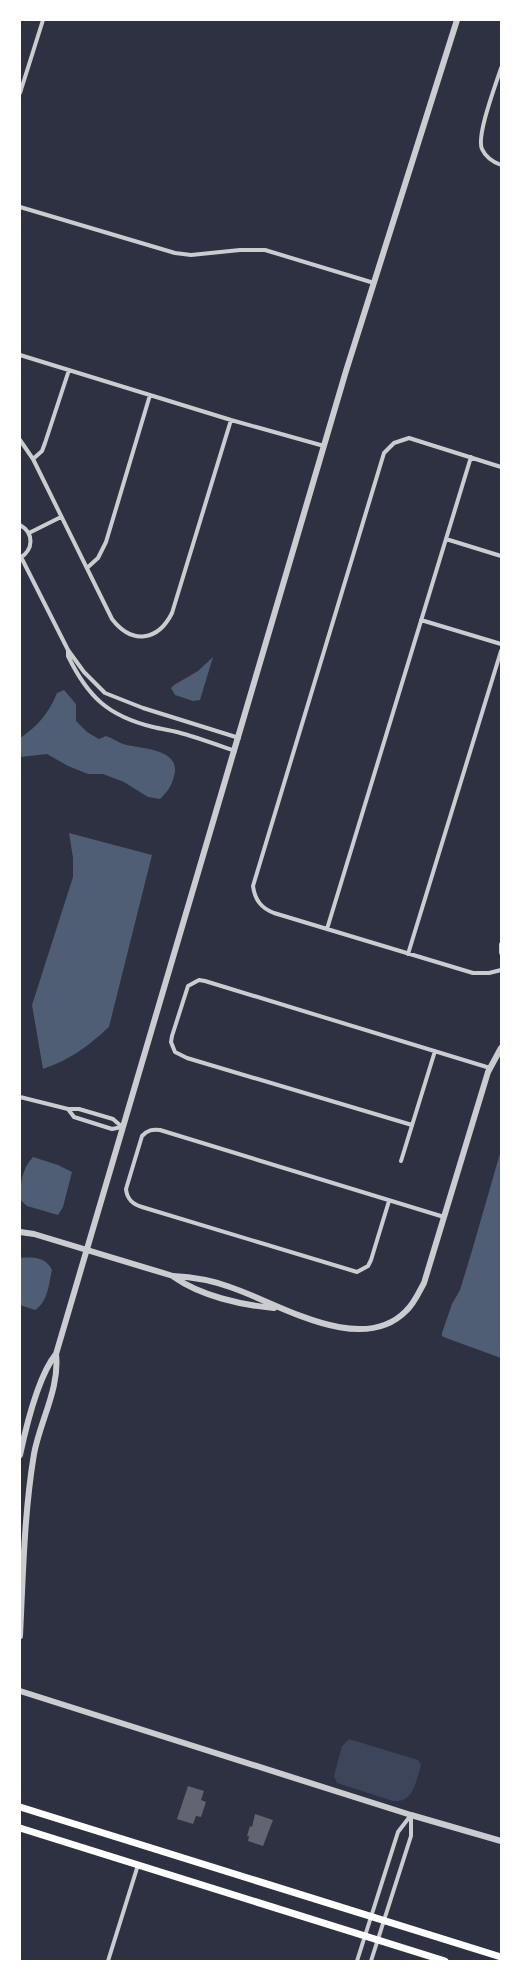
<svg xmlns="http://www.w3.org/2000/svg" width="521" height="1981" font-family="Jost,sans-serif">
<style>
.green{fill:#3c4559}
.water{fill:#4f5d75}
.building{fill:#626471}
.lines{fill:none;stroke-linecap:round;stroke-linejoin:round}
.minor{stroke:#caccd0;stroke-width:4}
.tertiary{stroke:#caccd0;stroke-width:6}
.secondary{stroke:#fff;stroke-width:7}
</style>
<rect width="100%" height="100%" fill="#2d3142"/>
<!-- green -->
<path class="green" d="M349,1739L418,1760L421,1765L420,1769C415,1784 413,1803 393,1801L337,1783L334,1776L342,1746Z"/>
<!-- water -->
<path class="water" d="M213,657L200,700L193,701L175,695L171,688L174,685L198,671Z
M64,690L76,704V721L87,732L99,739L106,736C112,738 118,742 123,744C140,749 182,748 174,776C172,786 167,792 160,799L148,797L124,782L103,774H88L68,766L47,754L20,757V738C38,726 49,713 57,693Z
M69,833L152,855L109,1027C86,1048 71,1059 43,1069L32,1005L73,877V858Z
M501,1150V1358L446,1338L442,1336V1333L452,1304L460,1290L471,1254Z
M33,1157L58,1165L72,1172L63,1207L58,1215L27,1206L20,1200C20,1185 22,1168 33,1157Z
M20,1258C33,1257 46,1257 52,1270C49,1283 48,1302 35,1310L20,1305Z"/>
<!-- building -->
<path class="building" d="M188,1786L204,1791L201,1800L206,1802L201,1817L196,1816L193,1824L177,1819Z
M255,1814L273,1820L263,1846L248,1841L249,1836H247L250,1826L252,1827Z"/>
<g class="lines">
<!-- minor -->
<path class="minor" d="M501,68C496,84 476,136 482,149C486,158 493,162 501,165
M20,93L43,20
M20,207L175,253L191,255L240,250H265L374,283
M20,355L231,420L324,446
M20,440L33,459L112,619C132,645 158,641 172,613L231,420
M33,459L42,451L45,443L69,370
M501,467L409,438L394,443L384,453L253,886C255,900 261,908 274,913L473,973H489L501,970
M20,525C34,533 34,549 20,558
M29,533L61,517
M446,539L501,556
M21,557L68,650L84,672L105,693L143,708L239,738
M87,568L98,558L106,542L150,395
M421,620L501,644
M68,650V656C88,697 108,716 153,727C161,729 169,730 177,732C196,737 215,744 235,751
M327,929L471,457
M501,944V953
M408,954L501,651
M20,1097L68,1109H79L113,1119L122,1127
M68,1109L74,1117L112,1129L122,1127
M412,1125L187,1058L175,1052L171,1042L172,1036L188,986L199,980L205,981L490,1068
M401,1161L435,1051
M389,1201L371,1260L368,1266L357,1272L142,1207C132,1204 127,1199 126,1189L142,1136C148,1130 152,1129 160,1130L444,1217
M108,1961L138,1865
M357,1961L398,1832L411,1815
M371,1961L411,1836V1816"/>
<!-- tertiary -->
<path class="tertiary" d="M20,1232L34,1234L173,1276C192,1277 211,1280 230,1287C278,1303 361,1357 406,1311C414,1304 419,1292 424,1283L488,1072L501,1048
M174,1277C201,1296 241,1305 274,1308
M20,1455C26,1427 39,1375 56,1354L346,371L457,20
M20,1636C23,1576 24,1514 34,1454C40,1421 60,1388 56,1354
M20,1691L411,1815L501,1841"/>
<!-- secondary -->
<path class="secondary" d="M20,1807L501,1957
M20,1828L445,1961"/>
</g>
<!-- border -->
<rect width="521" height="1981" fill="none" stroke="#ffffff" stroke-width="42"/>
</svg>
